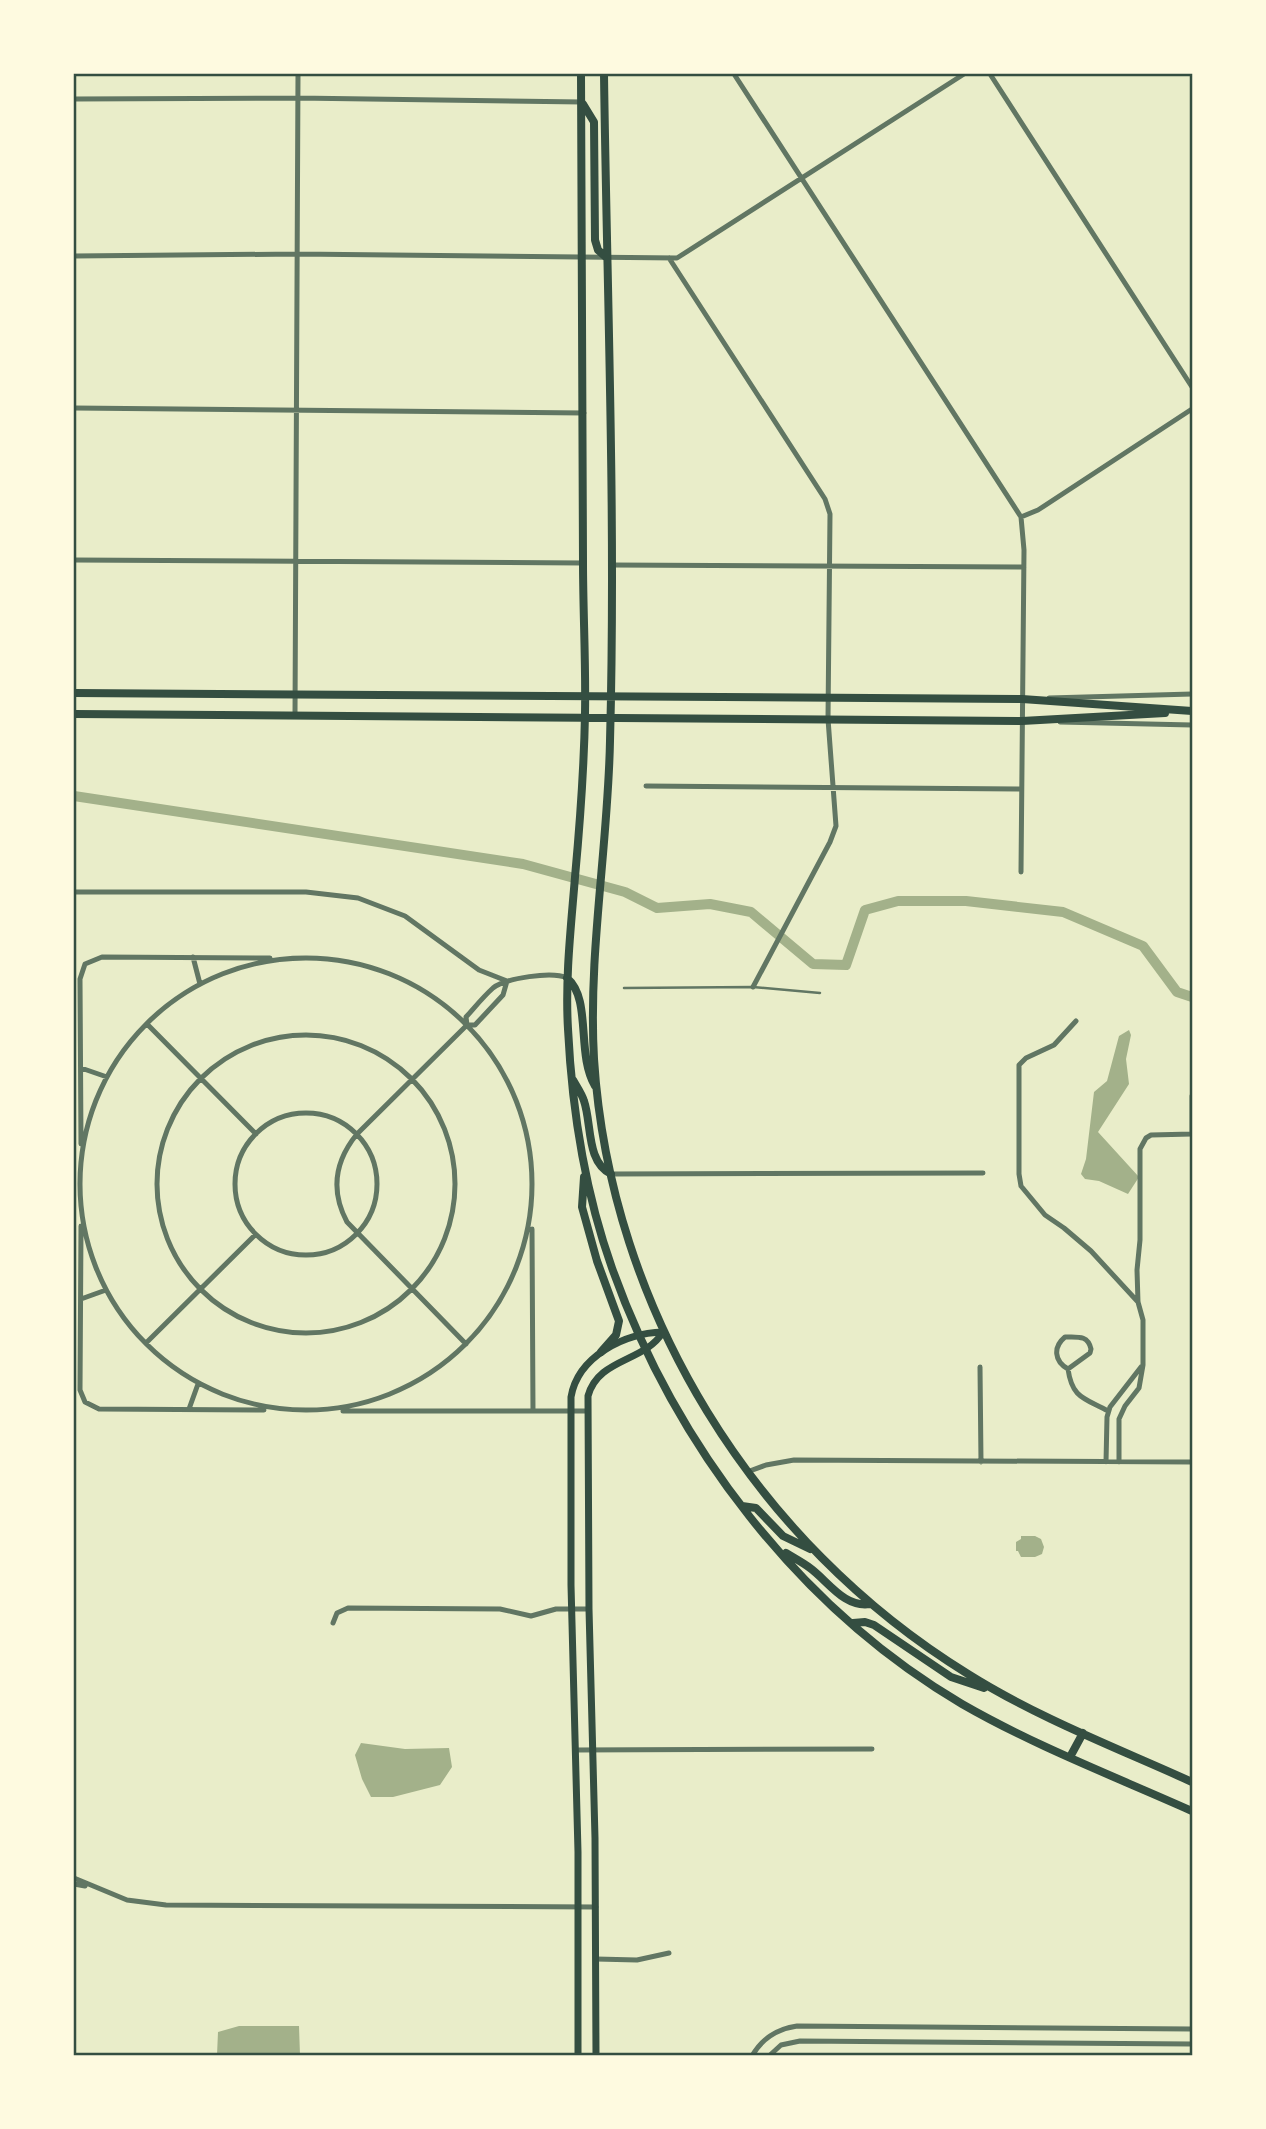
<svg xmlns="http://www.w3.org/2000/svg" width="1266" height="2129" font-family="Manrope,sans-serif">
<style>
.water{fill:#a3b18a}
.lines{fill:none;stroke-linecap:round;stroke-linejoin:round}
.canal{stroke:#a3b18a;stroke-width:10}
.service{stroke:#617663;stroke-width:2.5}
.minor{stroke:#617663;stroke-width:5}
.secondary{stroke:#344e41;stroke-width:7}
.primary{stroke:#344e41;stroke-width:8}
.neatline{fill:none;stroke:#344e41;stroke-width:2.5}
</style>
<rect width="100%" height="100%" fill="#e9edc9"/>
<!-- water -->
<path class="water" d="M1129,1030L1131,1035L1126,1059L1129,1084L1098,1132L1139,1177L1128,1194L1099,1181L1085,1179L1081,1174L1086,1159L1094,1092L1107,1081L1119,1036Z
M1021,1536H1035L1041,1539L1044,1547L1042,1554L1035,1557H1021L1018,1551H1016V1542L1021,1539Z
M361,1743L405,1749L449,1748L452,1767L440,1785L393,1797H371L362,1779L355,1755Z
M239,2026H299L300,2055H217L218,2032Z"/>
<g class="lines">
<!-- canal -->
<path class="canal" d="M74,796L523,864L625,892L657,908L710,904L751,912L813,964L846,965L865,910L898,901H966L1063,912L1143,946L1177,992L1192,997"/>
<!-- service -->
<path class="service" d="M624,988L753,987L820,993"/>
<!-- minor -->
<path class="minor" d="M734,74L1021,517L1024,550L1021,872
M990,74L1192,387
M74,99L297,98L582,102
M74,256L297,254L677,258L964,74
M669,258L825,499L830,514L828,719L836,826L830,842L753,987
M74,408L584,413
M1021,517L1038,510L1192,409
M74,560L583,563
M611,565L1024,567
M1049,698L1192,694
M295,716L298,74
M1060,722L1192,725
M646,786L1021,789
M74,892H306L358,898L405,916L479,970L507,981
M193,957L200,984
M80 1184a226 226 0 1 1 452 0a226 226 0 1 1-452 0Z
M1076,1021L1054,1045L1026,1058L1019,1065V1174L1021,1186L1045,1215L1064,1228L1091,1251L1138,1302
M147,1024L256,1134
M468,1025H475L503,995L507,981
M157 1184a149 149 0 1 1 298 0a149 149 0 1 1-298 0Z
M81,1068L107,1077
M235 1184a71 71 0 1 1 142 0a71 71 0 1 1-142 0Z
M1192,1134V1096
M81,1144L80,979L85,964L102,957L270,958
M612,1174L983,1173
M81,1226L80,1390L85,1402L99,1409L264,1410
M532,1229L533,1411
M81,1299L106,1290
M1065,1337C1078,1337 1088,1335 1091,1349L1090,1353L1068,1369C1054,1361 1053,1347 1065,1337Z
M146,1343L255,1235
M466,1344L347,1222C330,1190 335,1161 357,1134L467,1025L466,1017C475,1007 483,997 493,988C506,978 552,971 567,978
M980,1367L981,1462
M1068,1369C1072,1398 1084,1398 1108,1411
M189,1409L198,1384
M343,1411H588
M1106,1462L1107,1417L1110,1407L1141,1367
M1119,1462V1419L1125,1406L1139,1388L1143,1365V1320L1138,1302L1137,1270L1140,1240V1149L1146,1138L1151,1135L1192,1134
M747,1472L766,1465L794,1460L1192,1462
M333,1623L337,1613L348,1608L500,1609L531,1616L556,1609H589
M575,1750L872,1749
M74,1878L127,1900L166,1905L596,1907
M74,1884L85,1886
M596,1959L637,1960L669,1953
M752,2056C762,2038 777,2029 797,2026L1192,2029
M769,2056L781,2045L800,2041L1192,2044"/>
<!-- secondary -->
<path class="secondary" d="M578,2056V1852L571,1585V1397C578,1356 625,1333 663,1332
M596,2056L595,1838L589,1609L588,1396C598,1358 645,1362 663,1332"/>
<!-- primary -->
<path class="primary" d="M581,74C583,236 582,399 583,562C583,613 586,663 585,714C584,768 580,823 575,877C571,927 565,978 568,1029C572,1110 585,1192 612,1268C675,1445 799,1608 962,1704C1035,1746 1116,1777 1192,1811
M604,74C607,296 616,519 610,741C608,847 588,953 594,1059C610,1310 755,1543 968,1674C1038,1718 1117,1748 1192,1782
M583,104L594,122L595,240L598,250L607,258
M74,693L1022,699L1192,711
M74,714L1022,721L1165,713
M567,978C592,999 576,1054 595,1086
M573,1080C577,1087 582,1094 584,1101C592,1124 586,1162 611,1174
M584,1177L582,1207L597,1261L619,1321L616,1335L601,1352
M742,1506L756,1508L783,1536L810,1549
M786,1553C794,1558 802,1562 810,1568C828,1581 844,1608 870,1604
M853,1623L865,1622L874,1625L951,1677L984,1688
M1070,1757L1083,1733"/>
</g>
<!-- border -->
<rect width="1266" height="2129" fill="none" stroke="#fefae0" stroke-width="150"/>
<rect x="75" y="75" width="1116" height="1979" class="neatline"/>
</svg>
